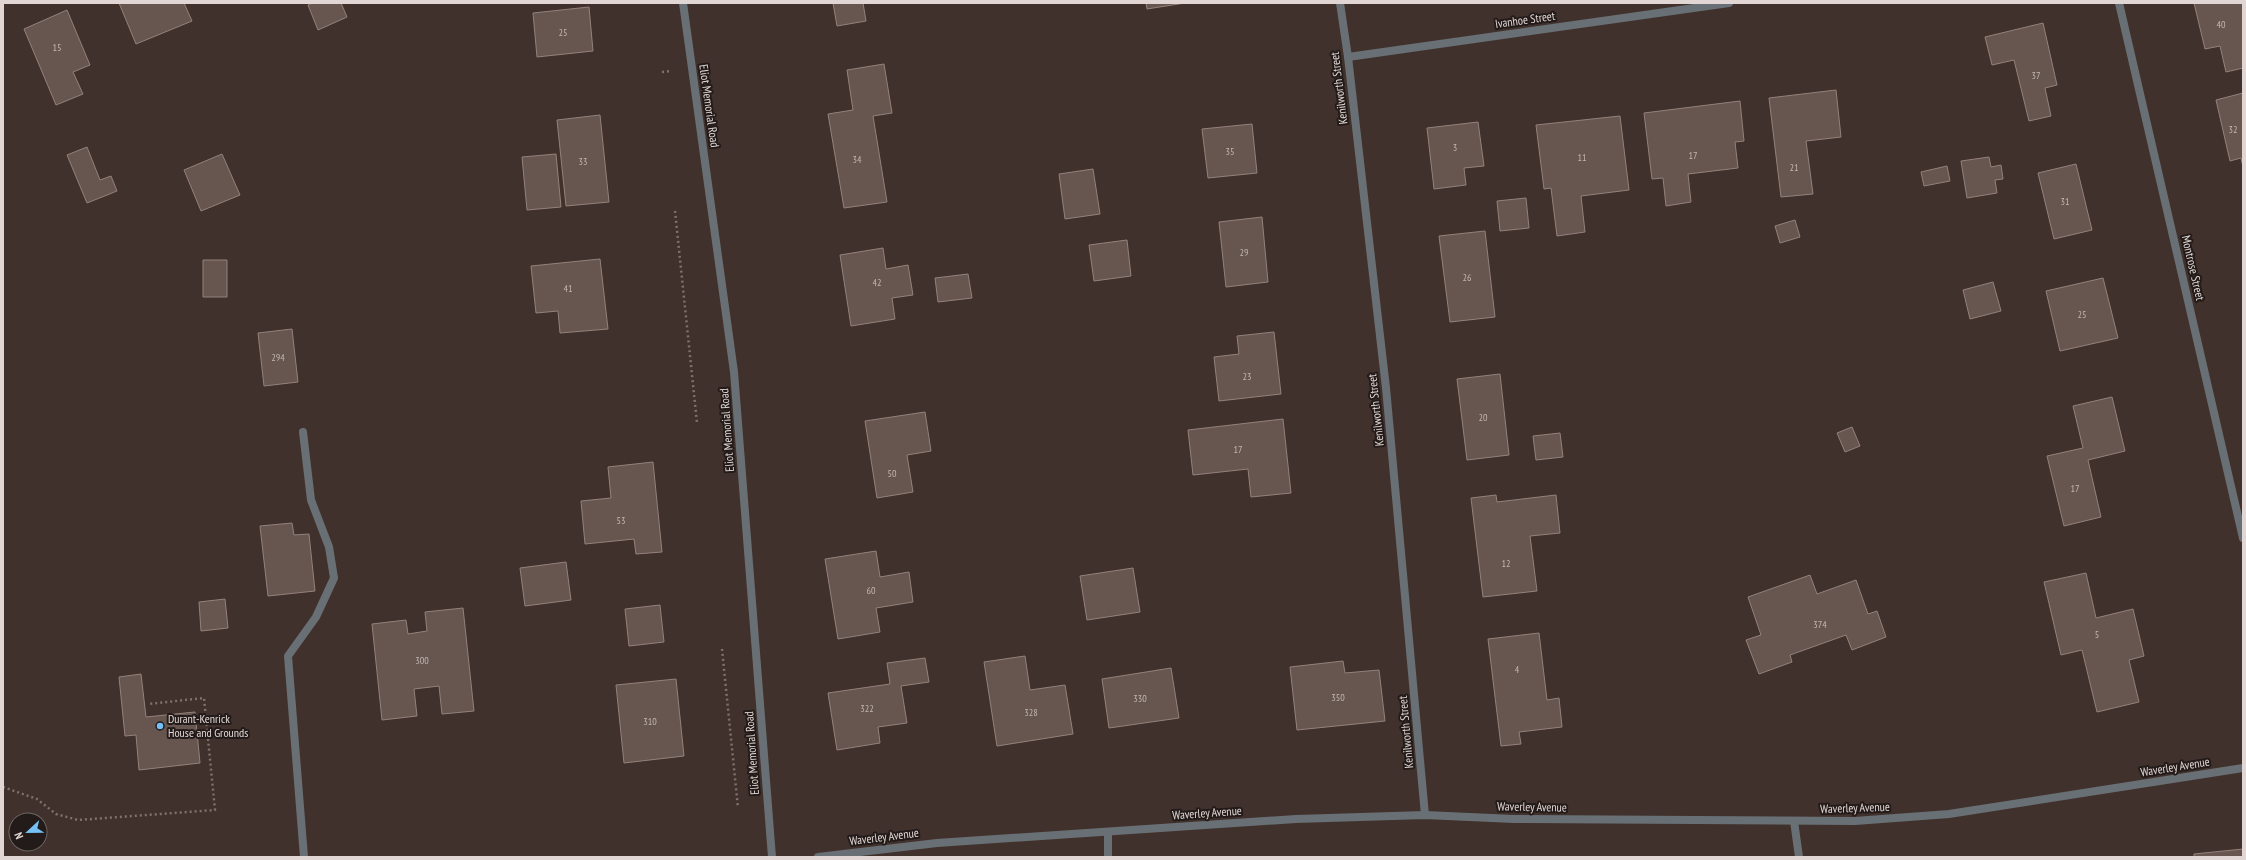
<svg xmlns="http://www.w3.org/2000/svg" width="2246" height="860" font-family="'PT Sans Narrow',sans-serif">
<style>
.building{fill:#675650;stroke:#94817b}
.lines{fill:none;stroke-linecap:round;stroke-linejoin:round}
.path{stroke:#7f716d;stroke-width:2.5;stroke-dasharray:2 3;stroke-linecap:butt}
.service{stroke:#697075;stroke-width:8}
.minor{stroke:#697075;stroke-width:8}
.tertiary{stroke:#697075;stroke-width:8}
.poi-dot{fill:#75c0f6;stroke:#221b19;stroke-width:1.5}
.labels{text-anchor:middle;stroke-width:4;stroke-linejoin:round;paint-order:stroke}
.number-label{font-size:10px;fill:#c2b6b2}
.street-label{font-size:12px;fill:#e1d6d3;stroke:#221b19}
.poi-label{font-size:12px;fill:#e1d6d3;stroke:#221b19;text-anchor:start}
</style>
<rect width="100%" height="100%" fill="#41312c"/>
<!-- building -->
<path class="building" d="M119,3H184L192,21L136,44Z
M312,3H341L347,17L318,30L308,5Z
M833,3H863L866,21L837,26Z
M1146,3H1185L1147,9Z
M2194,3H2243V68L2226,72L2220,46L2205,49Z
M589,7L593,51L537,57L533,13Z
M67,10L90,65L73,72L83,94L56,105L24,29Z
M2043,23L2057,85L2045,88L2051,116L2029,121L2014,60L1992,65L1985,37Z
M884,64L892,113L873,116L887,202L844,208L828,114L853,110L847,70Z
M1836,90L1841,137L1806,141L1813,194L1781,197L1769,98Z
M2243,93V167L2241,158L2230,161L2216,100Z
M1740,101L1744,141L1735,142L1738,168L1688,174L1691,202L1666,206L1663,178L1652,179L1644,113Z
M600,115L609,202L566,206L557,120Z
M1620,116L1629,190L1581,196L1585,232L1557,236L1551,188L1544,189L1536,125Z
M1478,122L1484,166L1464,168L1466,185L1434,189L1427,128Z
M1252,124L1257,173L1208,178L1202,129Z
M87,147L100,180L111,176L117,191L87,203L67,155Z
M222,154L240,195L201,211L184,170Z
M556,154L561,207L527,210L522,157Z
M1989,157L1991,167L2001,165L2003,179L1995,180L1997,193L1967,198L1961,161Z
M2076,164L2092,230L2054,239L2038,173Z
M1947,166L1950,181L1924,186L1921,172Z
M1093,169L1100,214L1065,219L1059,174Z
M1526,198L1529,228L1500,231L1497,201Z
M1262,217L1268,282L1226,287L1219,222Z
M1795,220L1800,237L1780,243L1775,226Z
M1485,231L1495,317L1450,322L1439,236Z
M1127,240L1131,276L1094,281L1089,245Z
M883,248L886,269L908,265L913,295L892,298L895,319L851,326L840,255Z
M600,259L608,329L560,333L558,311L536,313L531,266Z
M203,260H227V297H203Z
M968,274L972,298L938,302L935,278Z
M2103,278L2118,338L2060,351L2046,291Z
M1993,282L2001,311L1970,319L1963,290Z
M292,329L298,382L264,386L258,333Z
M1274,332L1281,394L1219,401L1214,357L1239,354L1237,336Z
M1500,374L1509,455L1467,460L1457,379Z
M2112,397L2125,451L2088,460L2101,517L2064,526L2047,456L2083,448L2073,406Z
M925,412L931,451L907,455L913,492L877,498L865,421Z
M1283,419L1291,493L1251,497L1248,469L1193,475L1188,430Z
M1852,427L1860,446L1845,452L1837,433Z
M1560,433L1563,457L1536,460L1533,436Z
M653,462L662,552L636,554L634,539L585,544L581,501L611,498L608,467Z
M1496,495L1497,502L1556,495L1560,533L1530,536L1537,591L1483,597L1471,498Z
M292,523L294,535L309,534L315,591L268,596L260,526Z
M876,551L880,577L909,572L913,602L876,608L880,632L838,639L825,559Z
M566,562L571,600L525,606L520,568Z
M1133,568L1140,612L1087,620L1080,576Z
M2086,573L2096,618L2133,609L2144,656L2129,660L2139,702L2097,712L2082,650L2061,655L2044,582Z
M1810,575L1817,594L1856,580L1868,614L1877,611L1886,637L1852,650L1846,635L1790,655L1792,662L1759,674L1746,640L1761,635L1748,597Z
M225,599L228,628L201,631L199,602Z
M660,605L664,642L629,646L625,609Z
M463,608L474,711L442,714L439,686L414,689L417,716L382,720L372,624L406,620L408,634L427,631L425,612Z
M1539,633L1547,700L1559,698L1562,727L1519,732L1521,744L1501,746L1488,639Z
M1025,656L1030,690L1065,685L1073,734L997,746L984,662Z
M925,658L929,682L901,686L907,723L878,727L880,743L837,750L828,693L890,684L887,663Z
M1343,661L1345,673L1379,670L1385,721L1297,730L1290,667Z
M1171,668L1179,718L1109,728L1102,679Z
M141,674L146,717L195,712L200,763L139,770L136,735L125,736L119,677Z
M676,679L684,756L624,763L616,685Z
M2243,849V857H2194V854Z"/>
<g class="lines">
<!-- path -->
<path class="path" d="M662,72L671,71
M675,211L697,423
M722,649L738,808
M3,787L37,799L56,814L78,820L215,810L204,698L148,704"/>
<!-- service -->
<path class="service" d="M303,432L311,500L329,547L334,578L316,617L288,656L304,857"/>
<!-- minor -->
<path class="minor" d="M683,3L734,372L772,857
M1340,3L1348,57L1386,388L1425,815
M2119,3L2243,538
M1348,57L1729,3
M1794,821L1799,857
M1108,857V832"/>
<!-- tertiary -->
<path class="tertiary" d="M818,857L937,843L1296,819L1425,815L1514,819L1855,821L1949,814L2243,768"/>
</g>
<!-- markers -->
<circle class="poi-dot" cx="160" cy="726" r="4"/>
<g class="labels">
<!-- number labels -->
<g class="number-label">
<text x="2221" y="28">40</text>
<text x="563" y="36">25</text>
<text x="57" y="51">15</text>
<text x="2036" y="79">37</text>
<text x="2233" y="133">32</text>
<text x="1455" y="151">3</text>
<text x="1230" y="155">35</text>
<text x="1693" y="159">17</text>
<text x="1582" y="161">11</text>
<text x="857" y="163">34</text>
<text x="583" y="165">33</text>
<text x="1794" y="171">21</text>
<text x="2065" y="205">31</text>
<text x="1244" y="256">29</text>
<text x="1467" y="281">26</text>
<text x="877" y="286">42</text>
<text x="568" y="292">41</text>
<text x="2082" y="318">25</text>
<text x="278" y="361">294</text>
<text x="1247" y="380">23</text>
<text x="1483" y="421">20</text>
<text x="1238" y="453">17</text>
<text x="892" y="477">50</text>
<text x="2075" y="492">17</text>
<text x="621" y="524">53</text>
<text x="1506" y="567">12</text>
<text x="871" y="594">60</text>
<text x="1820" y="628">374</text>
<text x="2097" y="638">5</text>
<text x="422" y="664">300</text>
<text x="1517" y="673">4</text>
<text x="1338" y="701">350</text>
<text x="1140" y="702">330</text>
<text x="867" y="712">322</text>
<text x="1031" y="716">328</text>
<text x="650" y="725">310</text>
</g>
<!-- street labels -->
<g class="street-label">
<text transform="translate(1525 20) rotate(-8)" y="4">Ivanhoe Street</text>
<text transform="translate(1339 88) rotate(-97)" y="4">Kenilworth Street</text>
<text transform="translate(709 106) rotate(82)" y="4">Eliot Memorial Road</text>
<text transform="translate(2193 268) rotate(77)" y="4">Montrose Street</text>
<text transform="translate(1376 410) rotate(-96)" y="4">Kenilworth Street</text>
<text transform="translate(727 430) rotate(-94)" y="4">Eliot Memorial Road</text>
<text transform="translate(1406 732) rotate(-95)" y="4">Kenilworth Street</text>
<text transform="translate(752 753) rotate(-94)" y="4">Eliot Memorial Road</text>
<text transform="translate(2175 767) rotate(-9)" y="4">Waverley Avenue</text>
<text transform="translate(1532 807) rotate(1)" y="4">Waverley Avenue</text>
<text transform="translate(1855 808) rotate(-2)" y="4">Waverley Avenue</text>
<text transform="translate(1207 813) rotate(-4)" y="4">Waverley Avenue</text>
<text transform="translate(884 837) rotate(-7)" y="4">Waverley Avenue</text>
</g>
<!-- poi labels -->
<g class="poi-label">
<text x="168" y="723">Durant-Kenrick<tspan x="168" dy="14">House and Grounds</tspan></text>
</g>
</g>
<!-- border -->
<rect width="2246" height="860" fill="none" stroke="#e1d6d3" stroke-width="8"/>
<!-- north arrow -->
<g transform="translate(28 832) rotate(248)"><circle r="19" fill="#221b19" stroke="#6e6663"/>
<path d="M0-3L7 15L0 10L-7 15Z" fill="#75c0f6"/>
<text y="-6" font-size="11" font-weight="bold" text-anchor="middle" fill="#e1d6d3">N</text>
</g>
</svg>
